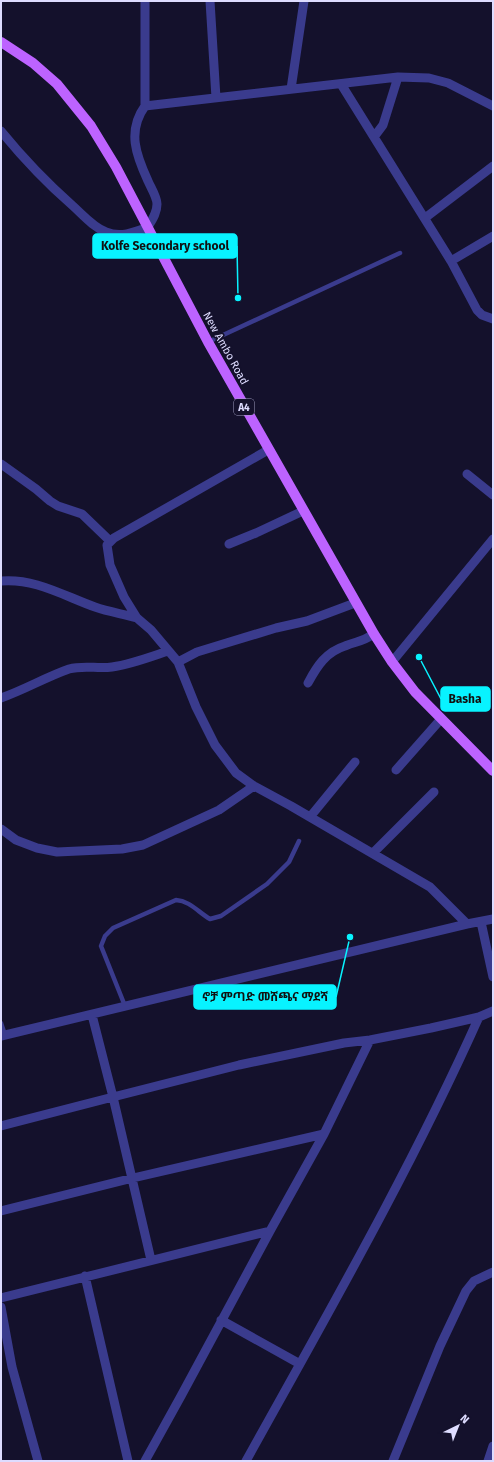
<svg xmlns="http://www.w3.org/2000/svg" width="494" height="1462" font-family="'Fira Sans','Noto Sans Ethiopic',sans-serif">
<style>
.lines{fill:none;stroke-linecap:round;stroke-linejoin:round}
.lane{stroke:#3a3b8d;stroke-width:4.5}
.street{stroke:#3a3b8d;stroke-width:9}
.primary{stroke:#bd63ff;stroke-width:10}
.labels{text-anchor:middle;stroke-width:3.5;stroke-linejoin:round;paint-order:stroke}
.shield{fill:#14112c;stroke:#a19fc0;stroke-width:1}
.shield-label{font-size:10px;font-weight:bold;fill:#dedcff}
.street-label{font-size:11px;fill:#dedcff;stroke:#14112c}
.leader{fill:none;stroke:#08f3ff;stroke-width:1.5}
.callout-dot{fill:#08f3ff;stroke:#14112c;stroke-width:1.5}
.callout{fill:#08f3ff;stroke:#08f3ff;stroke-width:1.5}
.callout-label{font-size:12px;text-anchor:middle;font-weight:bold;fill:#111}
</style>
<rect width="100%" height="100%" fill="#14112c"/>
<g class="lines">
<!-- lane -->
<path class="lane" d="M208,342L400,253
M125,1006L101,946L105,936L113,928L176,900C190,901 198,912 210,919L221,916L267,884L289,862L299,841
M1,1023L5,1035"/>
<!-- street -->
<path class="street" d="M210,1L216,98
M341,84L451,261L477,310L482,315L493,319
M291,89L304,1
M145,106L398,77L429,78L448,83L493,106
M1,131C23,158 47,183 73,206C83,215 93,227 106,232C121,238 135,232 148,227C152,220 157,213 157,204C157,197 151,188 148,181C136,155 127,131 145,106V1
M374,137L383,125L398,77
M425,218L493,166
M451,261L493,236
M268,450L114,538L107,545L110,565L124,597L137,618L151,630L178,662L196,707L215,745L236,773L254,786L291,806L430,887L467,924
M1,464L36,489L50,501L58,506L82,514L110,541
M467,474L493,495
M229,544L256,533L303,511
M1,581C35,578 64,596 95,607C109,612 124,614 137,618
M178,662L197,652L276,628L307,621L355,603
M392,662L493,539
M308,683C317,666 326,652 345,646C357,641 362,642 374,634
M1,698C24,690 46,677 69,669C83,665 98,669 112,667C132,664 150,657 168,651
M396,770L441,719
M310,817L355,762
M1,829L16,840L37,848L57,852L122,849L143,845L219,810L254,786
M373,853L434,792
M481,922L493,977
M92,1015L113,1097L239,1065L344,1043L370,1040L431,1028L479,1017L493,1011
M1,1036L467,924L493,919
M1,1126L113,1097L151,1260
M1,1211L133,1178L324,1134
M85,1276L128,1461
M1,1298L270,1231L324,1134L370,1040
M1,1307L12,1367L38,1461
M221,1320L300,1364
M145,1461L181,1396L270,1231
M246,1461C327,1315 411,1169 479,1017
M393,1461L440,1346L466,1291L474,1281L493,1272
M488,1461L493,1446"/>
<!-- primary -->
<path class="primary" d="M1,42L33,63L57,84L91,126L116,167L208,342L374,634L392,662L415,692L493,771"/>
</g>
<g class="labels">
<!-- shield labels -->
<rect class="shield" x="234" y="399" width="20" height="16" rx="3"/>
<g class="shield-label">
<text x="244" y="411">A4</text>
</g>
<!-- street labels -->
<g class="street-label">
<text transform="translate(226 348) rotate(61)" y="4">New Ambo Road</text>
</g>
</g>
<!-- callouts -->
<path class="leader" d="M238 298L237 246M419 657L441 699M350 937L336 997"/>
<g class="callout-dot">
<circle cx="238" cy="298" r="4"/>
<circle cx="419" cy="657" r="4"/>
<circle cx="350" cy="937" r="4"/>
</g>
<g class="callout">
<rect x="93" y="234" width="144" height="24" rx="4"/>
<rect x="441" y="687" width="49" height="24" rx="4"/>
<rect x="194" y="985" width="142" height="24" rx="4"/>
</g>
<g class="callout-label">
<text x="165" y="250">Kolfe Secondary school</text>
<text x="465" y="703">Basha</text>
<text x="265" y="1001">ኖቻ ምጣድ መሸጫና ማደሻ</text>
</g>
<!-- border -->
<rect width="494" height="1462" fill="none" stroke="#dedcff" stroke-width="4"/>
<!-- north arrow -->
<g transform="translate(458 1426) rotate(43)" stroke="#14112c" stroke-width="3" paint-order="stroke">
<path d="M0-3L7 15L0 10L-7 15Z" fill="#dedcff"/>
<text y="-6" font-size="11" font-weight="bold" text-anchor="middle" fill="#dedcff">N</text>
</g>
</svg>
